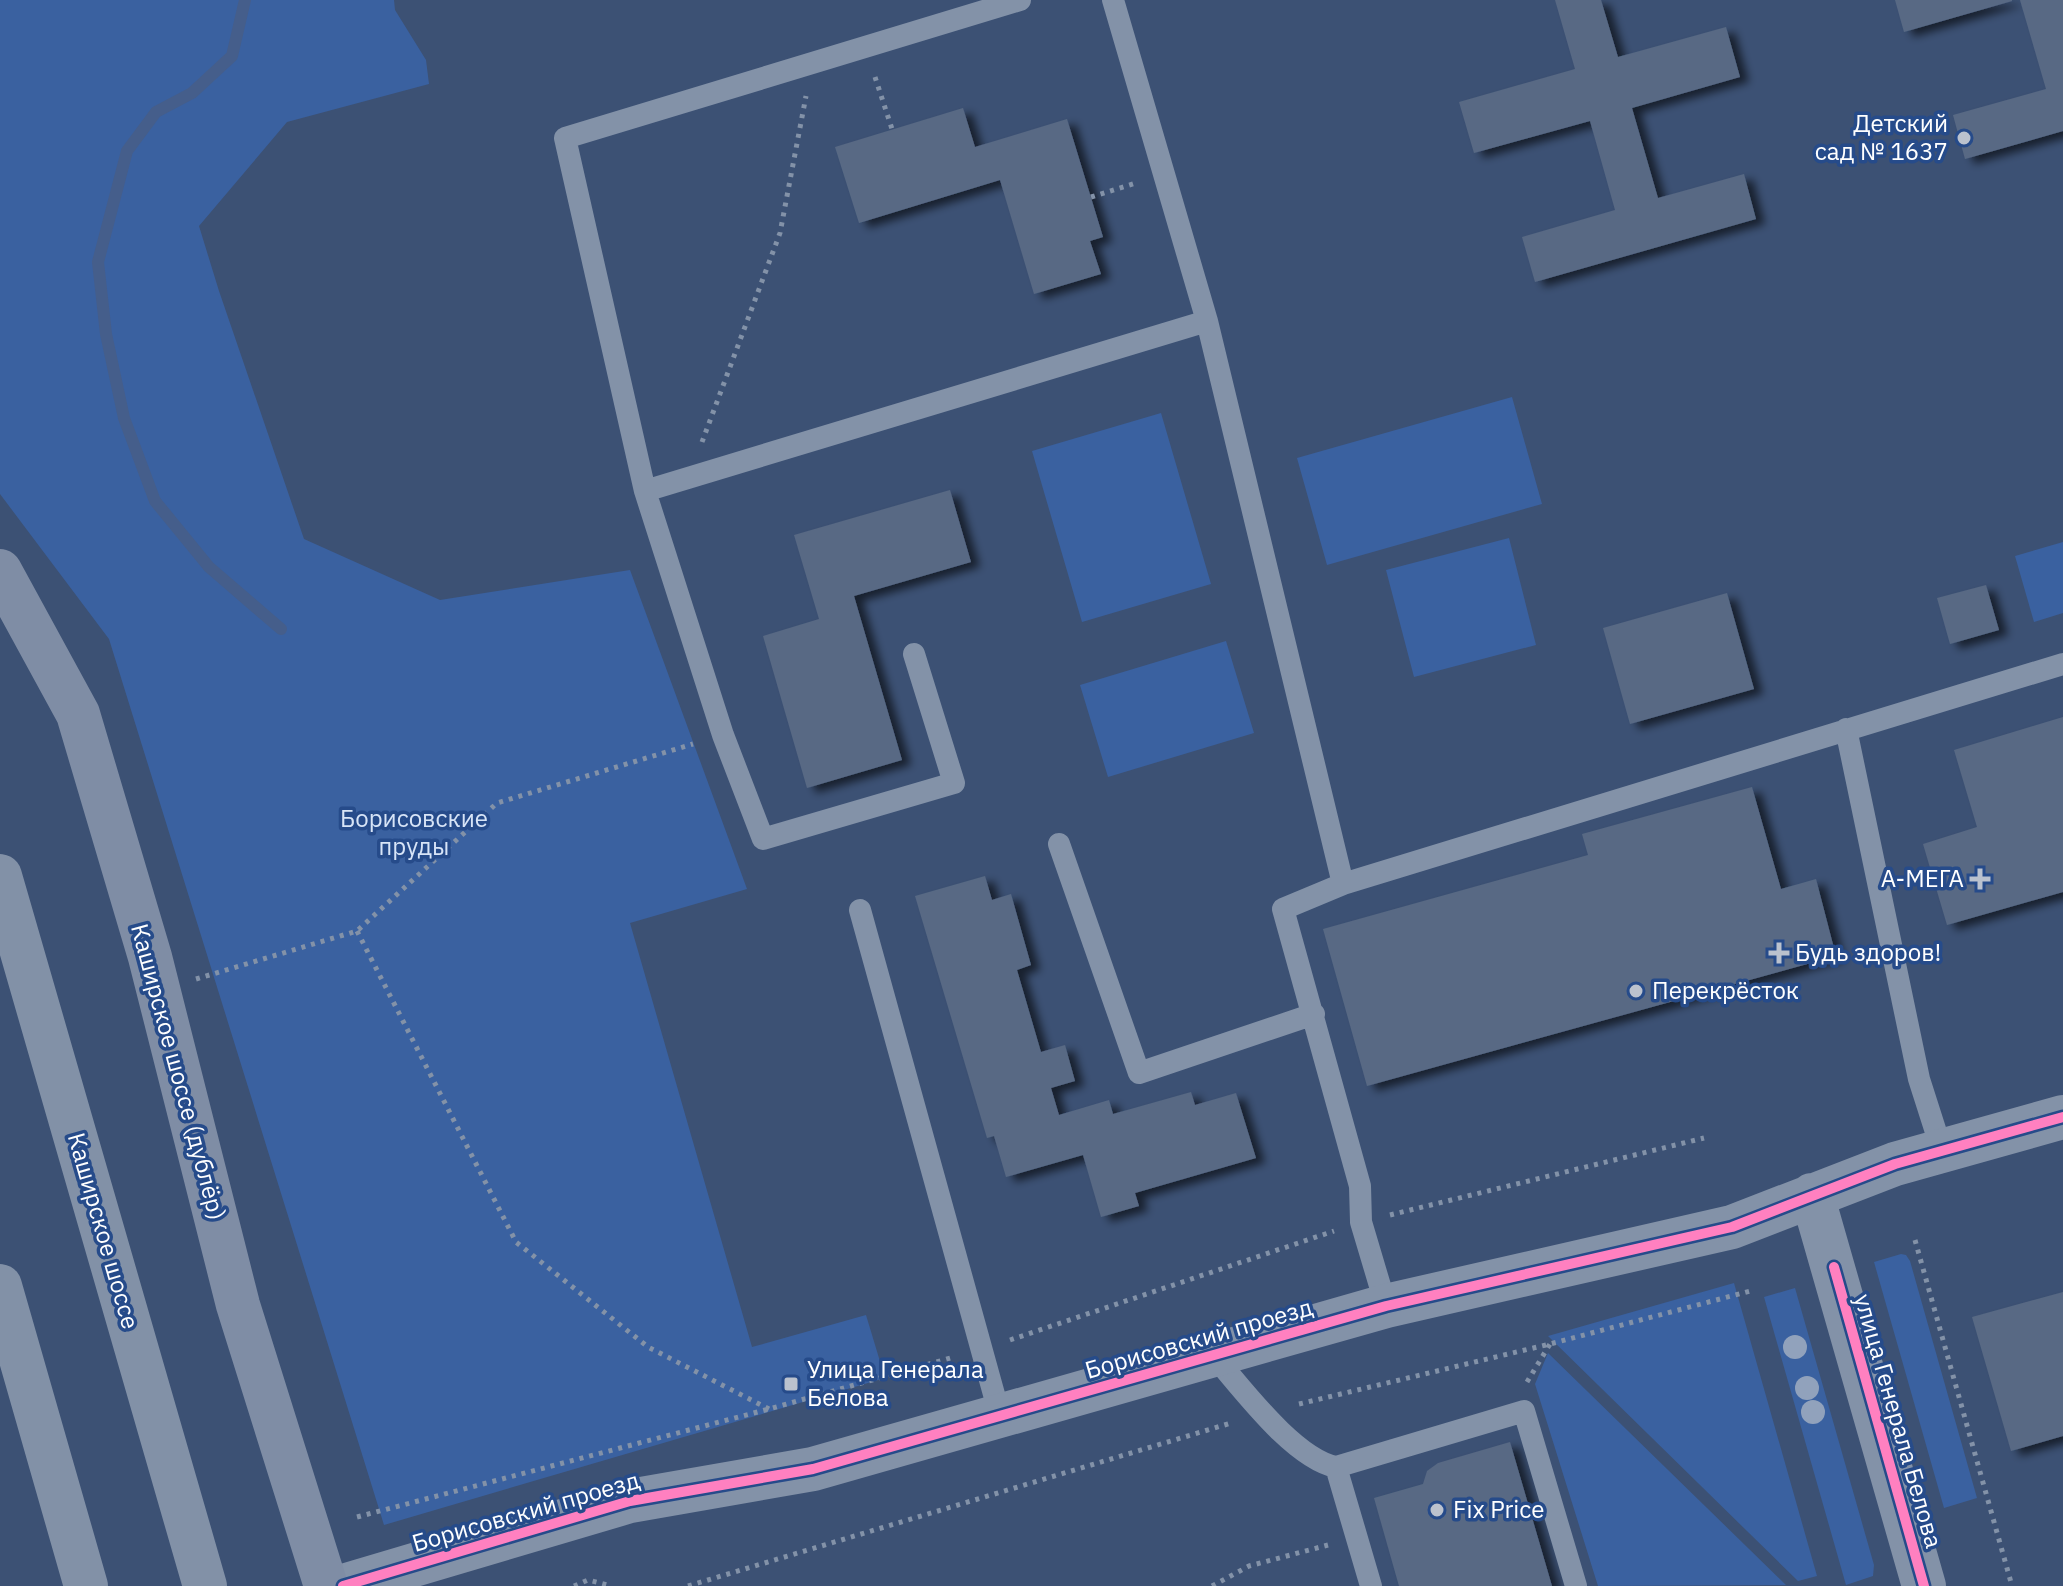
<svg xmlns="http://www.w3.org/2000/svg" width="2063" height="1586" font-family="'IBM Plex Sans',sans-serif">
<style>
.green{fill:#3a61a0}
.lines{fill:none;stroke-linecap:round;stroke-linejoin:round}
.stream{stroke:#455e8b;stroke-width:12}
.building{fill:#586984;filter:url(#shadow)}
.path{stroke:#8392a8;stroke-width:5;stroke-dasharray:4 6;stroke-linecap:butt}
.service{stroke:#8392a8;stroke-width:22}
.tertiary{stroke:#8392a8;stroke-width:44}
.secondary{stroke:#7f8da5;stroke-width:44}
.primary{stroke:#8291a7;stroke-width:44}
.cycleway-casing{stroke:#264b8a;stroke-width:15}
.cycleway{stroke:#ff80c0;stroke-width:10}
.tree{fill:#91a2bc}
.poi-dot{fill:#bbc2ce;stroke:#264b8a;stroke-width:3}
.labels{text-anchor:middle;stroke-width:7;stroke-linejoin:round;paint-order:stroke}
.poi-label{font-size:24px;fill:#fff;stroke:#264b8a;text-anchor:start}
.park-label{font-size:24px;fill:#d7e4f7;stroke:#264b8a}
.street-label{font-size:24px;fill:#fff;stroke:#264b8a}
</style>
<defs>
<filter id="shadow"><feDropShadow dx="9" dy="5" stdDeviation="4" flood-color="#0009"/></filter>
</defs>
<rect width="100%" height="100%" fill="#3c5174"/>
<!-- green -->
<path class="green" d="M0,0H394L395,10L426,60L429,84L287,122L199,226L219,291L304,539L440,600L630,570L747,889L630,923L752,1347L866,1315L885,1378L384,1525L109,639L0,494Z
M1512,397L1542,504L1327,565L1297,458Z
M1161,413L1211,584L1082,622L1032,451Z
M1509,538L1536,645L1414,677L1386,570Z
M2063,542V613L2034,622L2015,556Z
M1226,641L1254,733L1108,777L1080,685Z
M1901,1254L1906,1255L1910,1261L1977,1498L1944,1508L1874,1262Z
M1734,1283L1817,1576L1798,1581L1548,1336Z
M1795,1288L1874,1565L1873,1576L1846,1585L1764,1297Z
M1548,1353L1786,1585L1598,1586L1535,1384Z"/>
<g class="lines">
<!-- stream -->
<path class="stream" d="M245,0L232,56L192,93L156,112L127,151L98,262L106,334L124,418L155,501L209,567L281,629"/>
</g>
<!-- building -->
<path class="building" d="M1555,0H1601L1618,57L1726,27L1740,77L1632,108L1658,198L1744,174L1756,219L1535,282L1522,237L1615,210L1590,121L1474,153L1459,102L1575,69Z
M1895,0H2012V1L1904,32Z
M2020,0H2063V131L1965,159L1953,115L2046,89Z
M963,108L975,147L1067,119L1103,237L1090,241L1101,274L1034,294L1000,180L859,223L835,147Z
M950,490L971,562L854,596L902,760L807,788L763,636L819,619L794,535Z
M1986,585L1999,630L1950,644L1937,598Z
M1727,593L1754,689L1630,724L1603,628Z
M2063,717V892L1947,925L1923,844L1977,827L1954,750Z
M1752,787L1781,889L1816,879L1836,956L1367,1086L1323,929L1588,855L1582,834Z
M985,876L992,900L1011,894L1031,965L1017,970L1041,1052L1065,1045L1075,1081L1051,1088L1059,1115L1109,1100L1113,1114L1191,1092L1195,1105L1236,1093L1256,1158L1135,1193L1139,1206L1101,1217L1083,1155L1006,1177L994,1136L987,1138L915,896Z
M2063,1292V1436L2011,1451L1972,1317Z
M1510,1442L1552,1586H1399L1374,1498L1423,1484L1427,1471L1438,1463Z"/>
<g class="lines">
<!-- path -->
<path class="path" d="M875,77L892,129
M1091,197L1136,183
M702,442L780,233L806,96
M357,931L516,1242L648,1347L769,1409
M196,979L357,931L497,803L693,744
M1390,1215L1704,1138
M1915,1240L2012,1586
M1010,1340L1334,1231
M1527,1382L1550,1344
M1299,1404L1550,1344L1754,1290
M357,1517L769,1409L954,1357
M574,1586L588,1580L612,1586
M688,1586L1231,1423
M1212,1586L1249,1566L1328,1545"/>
<!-- service -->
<path class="service" d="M1113,0L1207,321L1343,884L1283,909L1360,1186L1361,1222L1386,1306
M645,491L1207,321
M914,654L954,783L763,839L723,735L645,491L565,138L1020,0
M1846,729L1919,1079L1942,1151
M1059,844L1139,1073L1314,1014
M1343,884L2063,664
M860,910L1000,1416
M1213,1355C1242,1388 1293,1458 1336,1467
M1371,1586L1336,1467L1524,1411L1576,1586"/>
<!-- tertiary -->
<path class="tertiary" d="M1812,1195L1924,1586
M343,1586L630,1501L813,1469L1386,1306L1732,1227L1895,1164L2063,1117"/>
<!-- secondary -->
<path class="secondary" d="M0,571L78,714L150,957L238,1305L326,1586"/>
<!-- primary -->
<path class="primary" d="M0,876L205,1586
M0,1286L86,1586"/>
<!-- cycleway casing -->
<g class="cycleway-casing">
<path id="cycleway" d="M1834,1267L1924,1586
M343,1586L630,1501L813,1469L1386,1306L1732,1227L1895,1164L2063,1117"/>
</g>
<!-- cycleway -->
<use href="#cycleway" class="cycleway"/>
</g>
<!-- trees -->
<g class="tree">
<circle cx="1795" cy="1347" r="12"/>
<circle cx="1807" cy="1388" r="12"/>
<circle cx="1813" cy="1412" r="12"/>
</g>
<!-- markers -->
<g class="poi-dot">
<circle cx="1964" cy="138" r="8"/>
<path d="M1976 867h8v8h8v8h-8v8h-8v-8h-8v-8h8z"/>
<path d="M1775 941h8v8h8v8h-8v8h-8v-8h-8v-8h8z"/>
<circle cx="1636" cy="991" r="8"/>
<rect x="783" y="1376" width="16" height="16" rx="4"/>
<circle cx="1437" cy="1510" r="8"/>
</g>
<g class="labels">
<!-- poi labels -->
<g class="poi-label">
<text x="1948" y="132" text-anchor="end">Детский<tspan x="1948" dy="28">сад № 1637</tspan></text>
<text x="1964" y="887" text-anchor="end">А-МЕГА</text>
<text x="1795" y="961">Будь здоров!</text>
<text x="1652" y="999">Перекрёсток</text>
<text x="807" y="1378">Улица Генерала<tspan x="807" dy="28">Белова</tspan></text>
<text x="1453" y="1518">Fix Price</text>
</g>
<!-- park labels -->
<g class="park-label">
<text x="414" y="827">Борисовские<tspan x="414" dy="28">пруды</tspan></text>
</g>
<!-- street labels -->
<g class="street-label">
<text transform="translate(178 1072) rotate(75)" y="8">Каширское шоссе (дублёр)</text>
<text transform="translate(103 1231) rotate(74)" y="8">Каширское шоссе</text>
<text transform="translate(1199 1339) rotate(-16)" y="8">Борисовский проезд</text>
<text transform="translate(1898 1421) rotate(74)" y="8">улица Генерала Белова</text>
<text transform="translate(526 1512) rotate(-16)" y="8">Борисовский проезд</text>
</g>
</g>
</svg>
